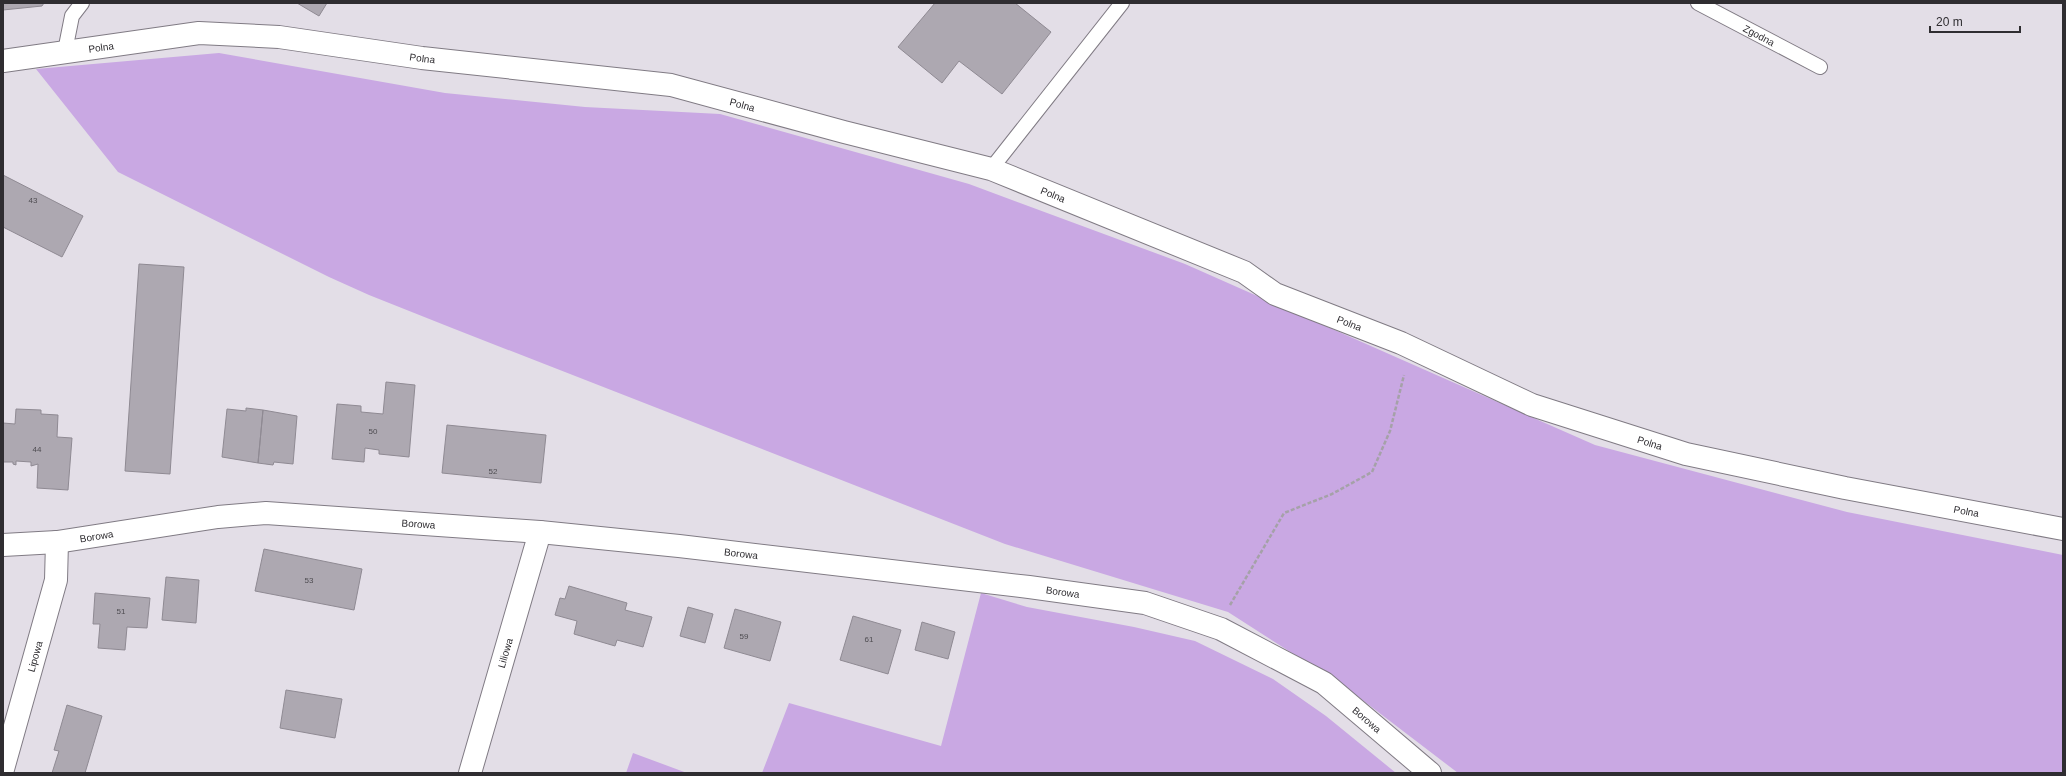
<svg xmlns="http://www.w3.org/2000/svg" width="2066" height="776" font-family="Arial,sans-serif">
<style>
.green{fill:#c9a8e3}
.building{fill:#ada8b1;stroke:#8f8a93}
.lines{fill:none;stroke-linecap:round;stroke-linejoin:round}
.lane-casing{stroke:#807b84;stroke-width:16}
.street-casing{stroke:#807b84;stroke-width:24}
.path{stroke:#a5a1a8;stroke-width:2.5;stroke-dasharray:4 2;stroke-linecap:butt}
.lane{stroke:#fff;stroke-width:14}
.street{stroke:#fff;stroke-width:22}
.labels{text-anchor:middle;stroke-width:4;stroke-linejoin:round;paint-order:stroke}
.number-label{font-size:8px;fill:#4e4c51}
.street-label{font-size:10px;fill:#2f2d31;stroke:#e3dee7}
</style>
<rect width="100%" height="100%" fill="#e3dee7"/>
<!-- green -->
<path class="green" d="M219,53L445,93L585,107L720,114L969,184L1185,264L1595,445L1847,512L2063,555V773H1458L1348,689L1228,612L1005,544L452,328L369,295L329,277L118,172L36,69Z
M981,593L1027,607L1134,627L1195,641L1273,679L1326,716L1396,773H762L789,703L941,746Z
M633,753L687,773H626Z"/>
<!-- building -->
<path class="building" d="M3,3H44L42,6L3,10Z
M297,3H327L319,16Z
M935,3H1015L1051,32L1002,94L959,61L942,83L898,47Z
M3,175L83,216L62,257L3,227Z
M139,264L184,267L170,474L125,471Z
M386,382L415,385L409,457L379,454V450L365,448L364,462L332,459L337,404L361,406V412L383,414Z
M246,408L263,410L258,463L222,457L227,409L246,411Z
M16,409L41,410V414L58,415L57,437L72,438L68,490L37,488L38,464L31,466V462L16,461V465L13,464V462H3V423L15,424Z
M263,410L297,416L293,464L274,462L273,465L258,463Z
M447,425L546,435L541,483L442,473Z
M264,549L362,569L354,610L255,591Z
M166,577L199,580L196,623L162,620Z
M569,586L627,603L625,610L652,617L643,647L617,640L615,646L574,634L577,621L555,615L560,598L565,599Z
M95,593L150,598L147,628L127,627L125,650L98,648L100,624H93Z
M688,607L713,614L705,643L680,636Z
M735,609L781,622L770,661L724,648Z
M853,616L901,630L888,674L840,660Z
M922,622L955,632L948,659L915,650Z
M286,690L342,699L335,738L280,728Z
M67,705L102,716L85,773H52L59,751L54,750Z"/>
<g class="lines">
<!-- lane casing -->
<g class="lane-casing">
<g id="lane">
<path id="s1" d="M1698,3L1820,67"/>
<path d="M65,51L72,16L82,3"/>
<path d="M991,169L1122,3"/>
</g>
</g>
<!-- street casing -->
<g class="street-casing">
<g id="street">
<path id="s2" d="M3,61L199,33L279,37L422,58L671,85L844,132L991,169L1244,272L1275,294L1401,343L1532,405L1686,454L1845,488L2063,529"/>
<path id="s3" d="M3,545L57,542L218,517L266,513L540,532L679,546L1029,587L1145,603L1221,629L1324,683L1430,773"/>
<path id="s4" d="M3,769L56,580L57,542"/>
<path id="s5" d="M470,773L540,532"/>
</g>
</g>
<!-- path -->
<path class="path" d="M1230,605L1284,513L1332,494L1372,472L1390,431L1404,375"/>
<!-- lane -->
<use href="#lane" class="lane"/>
<!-- street -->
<use href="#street" class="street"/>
</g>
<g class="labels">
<!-- number labels -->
<g class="number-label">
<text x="33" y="203">43</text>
<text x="373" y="434">50</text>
<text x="37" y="452">44</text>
<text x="493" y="474">52</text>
<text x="309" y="583">53</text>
<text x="121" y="614">51</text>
<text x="744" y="639">59</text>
<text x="869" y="642">61</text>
</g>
<!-- street labels -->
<g class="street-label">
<text dy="4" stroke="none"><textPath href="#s1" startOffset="69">Zgodna</textPath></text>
<text dy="4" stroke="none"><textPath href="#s2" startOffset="99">Polna</textPath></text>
<text dy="4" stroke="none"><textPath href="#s2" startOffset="423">Polna</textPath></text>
<text dy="4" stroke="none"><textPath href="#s2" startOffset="747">Polna</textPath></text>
<text dy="4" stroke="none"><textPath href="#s2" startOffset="1071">Polna</textPath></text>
<text dy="4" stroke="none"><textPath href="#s2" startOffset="1395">Polna</textPath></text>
<text dy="4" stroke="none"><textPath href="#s2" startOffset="1719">Polna</textPath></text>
<text dy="4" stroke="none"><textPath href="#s2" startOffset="2043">Polna</textPath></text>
<text dy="4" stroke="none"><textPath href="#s3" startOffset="418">Borowa</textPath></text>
<text dy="4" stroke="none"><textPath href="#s3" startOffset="94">Borowa</textPath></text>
<text dy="4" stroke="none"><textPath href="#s3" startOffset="742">Borowa</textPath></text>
<text dy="4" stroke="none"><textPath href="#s3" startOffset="1066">Borowa</textPath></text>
<text dy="4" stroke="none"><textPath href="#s5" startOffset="125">Liliowa</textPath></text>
<text dy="4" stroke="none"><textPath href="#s4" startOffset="117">Lipowa</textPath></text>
<text dy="4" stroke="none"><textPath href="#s3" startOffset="1402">Borowa</textPath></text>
</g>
</g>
<!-- border -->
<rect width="2066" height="776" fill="none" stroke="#2f2d31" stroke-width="8"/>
<!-- scale -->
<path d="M1930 26v6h90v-6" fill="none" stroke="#2f2d31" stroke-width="2"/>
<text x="1936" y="26" font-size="12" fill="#2f2d31" stroke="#e3dee7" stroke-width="3" paint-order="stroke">20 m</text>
</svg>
